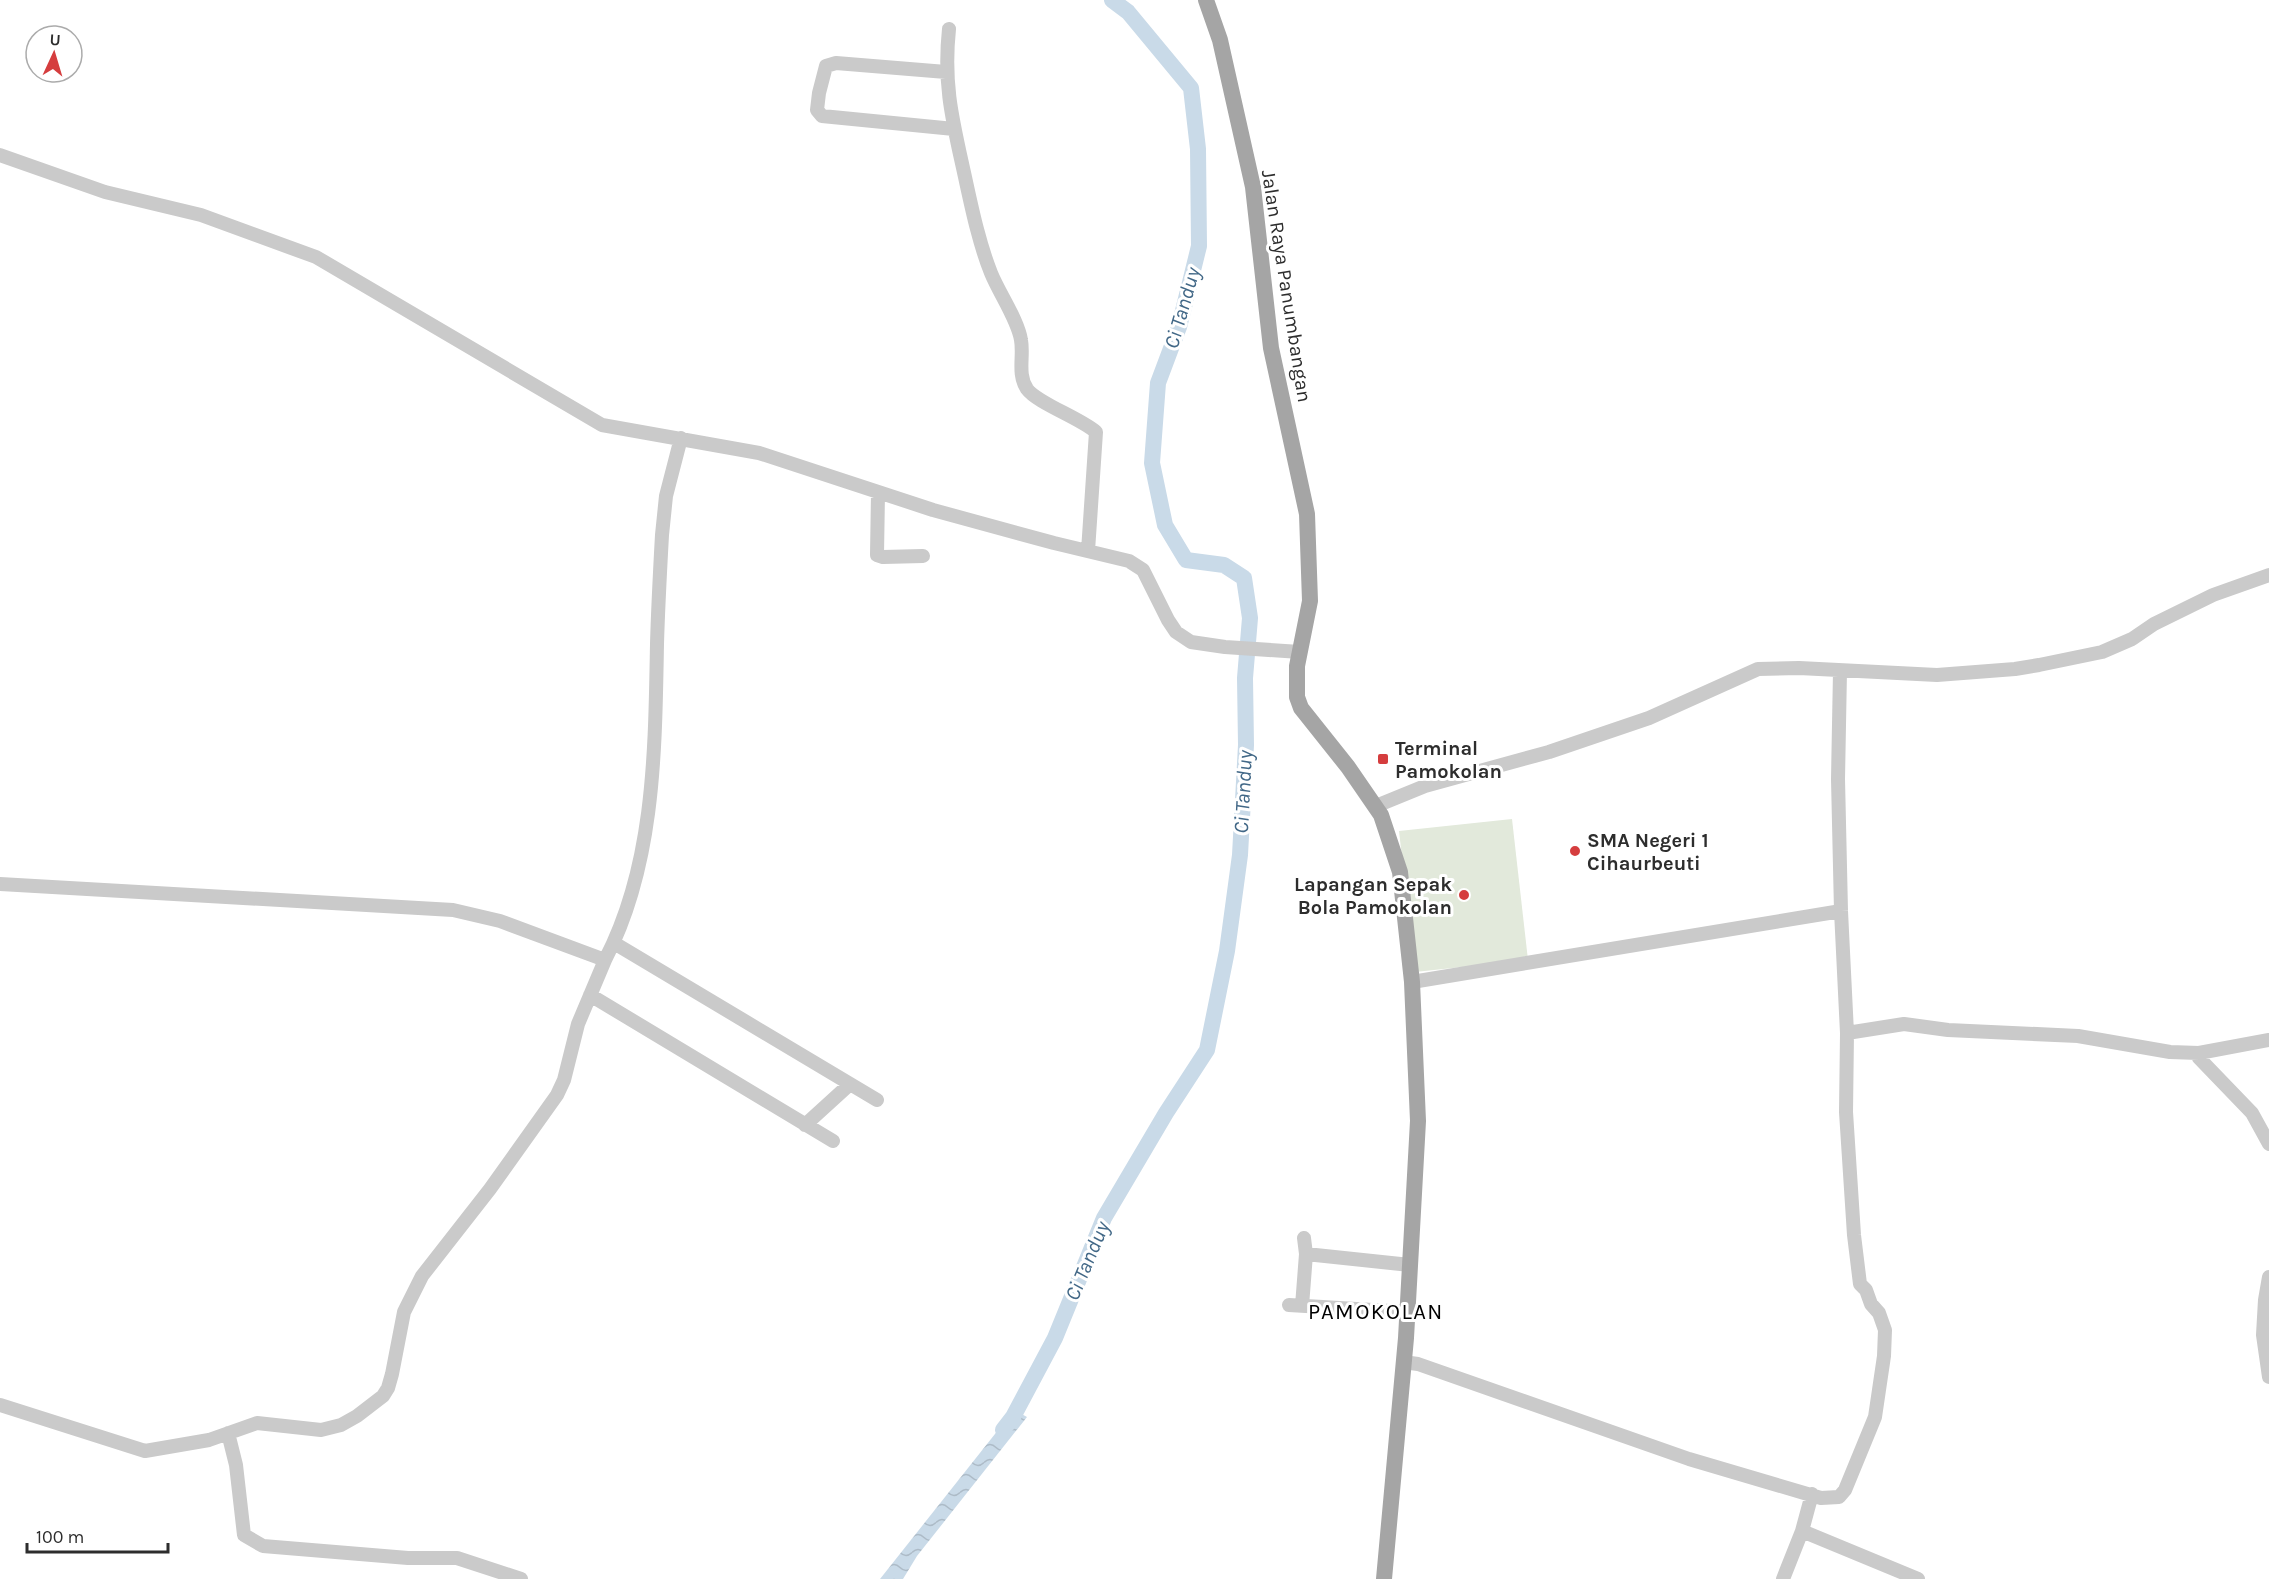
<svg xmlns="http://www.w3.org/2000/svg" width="2269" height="1579" font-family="Karla,sans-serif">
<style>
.grass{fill:#e2e9db}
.water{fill:url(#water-waves)}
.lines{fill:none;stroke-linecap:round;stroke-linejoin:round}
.river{stroke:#c9dae8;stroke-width:16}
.minor{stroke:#cacaca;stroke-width:14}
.major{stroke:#a5a5a5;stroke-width:16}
.poi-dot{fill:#d53d3e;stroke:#fff;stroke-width:2}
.labels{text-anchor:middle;stroke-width:6;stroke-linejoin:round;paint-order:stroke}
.street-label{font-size:20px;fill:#2d2d2d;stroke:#fff}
.poi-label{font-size:20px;font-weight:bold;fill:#2d2d2d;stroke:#fff;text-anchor:start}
.water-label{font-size:21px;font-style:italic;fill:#426887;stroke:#fff}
.quarter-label{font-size:22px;letter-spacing:1.5px;fill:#000;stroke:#fff}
</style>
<defs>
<pattern id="water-waves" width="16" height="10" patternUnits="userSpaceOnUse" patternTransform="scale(1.5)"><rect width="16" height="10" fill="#c9dae8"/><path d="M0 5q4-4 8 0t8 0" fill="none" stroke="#adbbc7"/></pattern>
</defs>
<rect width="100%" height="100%" fill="#fff"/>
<!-- grass -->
<path class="grass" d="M1512,819L1528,960L1415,972L1399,831Z"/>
<!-- water -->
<path class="water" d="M1014,1410L1027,1417L917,1556L903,1579H880Z"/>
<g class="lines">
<!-- river -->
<path class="river" d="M1003,1430L1013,1417L1055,1338L1104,1218L1166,1113L1207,1050L1227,951L1240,855L1246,745L1245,678L1250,618L1244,578L1224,565L1186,560L1165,525L1152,463L1158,383L1179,327L1199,246L1198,149L1191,88L1128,12L1112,0"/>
<!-- minor -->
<path class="minor" d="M949,29C943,86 953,122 965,177C972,209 979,243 991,273C999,293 1018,320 1021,340C1024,356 1017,374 1027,389C1037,403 1080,418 1096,432L1088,551
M946,72L836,63L826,66L819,93L817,110L822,116L954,129
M0,155L105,192L201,215L316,257L602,425L759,453L933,510L1054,543L1129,561L1143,570L1168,620L1176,632L1191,642L1225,647L1300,652
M878,493L877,555L883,557L923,556
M1376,806L1425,786L1549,752L1649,718L1758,669L1799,668L1937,675L2015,669L2039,665L2102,652L2132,639L2154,624L2213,595L2269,575
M0,884L453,910L500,921L605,960C655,864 655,750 657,644C658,608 660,571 662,535L666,496L681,438
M614,943L877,1100
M1412,982L1841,911
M590,995L833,1141
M1847,1033L1904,1024L1948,1030L2078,1036L2170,1052L2199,1053L2269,1040
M2199,1053V1058L2252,1113L2269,1144
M805,1125L850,1084
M1306,1254L1410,1265
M2269,1277L2265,1300L2263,1335L2269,1377
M1289,1305L1407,1312
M1302,1306L1306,1254L1304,1238
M1403,1362L1418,1364L1689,1459L1821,1498L1839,1497L1845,1490L1875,1417L1884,1356L1885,1330L1879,1313L1871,1304L1866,1290L1860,1284L1854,1235L1846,1112L1847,1033L1841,911L1838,779L1840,671
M0,1405L145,1451L209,1440L257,1423L321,1430L341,1425L357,1416L383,1396L388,1388L392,1374L404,1312L422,1276L490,1189L557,1095L564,1080L578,1024L605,960
M228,1433L236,1465L244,1535L263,1546L408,1558H457L521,1579
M1802,1531L1918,1579
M1783,1579L1802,1531L1812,1494"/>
<!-- major -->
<path class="major" d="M1206,0L1220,40L1253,187L1271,348L1307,514L1310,601L1297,666V697L1301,708L1348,767L1381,815L1400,872L1412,982L1418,1121L1406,1338L1384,1579"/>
</g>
<!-- markers -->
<g class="poi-dot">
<rect x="1377" y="753" width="12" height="12" rx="3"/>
<circle cx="1575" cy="851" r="6"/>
<circle cx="1464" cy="895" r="6"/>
</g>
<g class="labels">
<!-- street labels -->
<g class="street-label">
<text transform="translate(1287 286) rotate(81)" y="7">Jalan Raya Panumbangan</text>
</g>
<!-- poi labels -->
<g class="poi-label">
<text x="1395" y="755">Terminal<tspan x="1395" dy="23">Pamokolan</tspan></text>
<text x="1587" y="847">SMA Negeri 1<tspan x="1587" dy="23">Cihaurbeuti</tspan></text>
<text x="1452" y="891" text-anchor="end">Lapangan Sepak<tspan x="1452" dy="23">Bola Pamokolan</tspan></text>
</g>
<!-- water labels -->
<g class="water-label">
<text transform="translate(1182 308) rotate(-74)" y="7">Ci Tanduy</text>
<text transform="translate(1243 792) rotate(-87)" y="7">Ci Tanduy</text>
<text transform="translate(1087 1261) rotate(-67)" y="7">Ci Tanduy</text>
</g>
<!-- quarter labels -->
<g class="quarter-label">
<text x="1376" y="1319">PAMOKOLAN</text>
</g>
</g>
<!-- north arrow -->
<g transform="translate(54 54) rotate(4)"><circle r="28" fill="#ffffff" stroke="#ababab" stroke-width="1.5"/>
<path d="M0-4.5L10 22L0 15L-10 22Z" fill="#d53d3e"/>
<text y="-9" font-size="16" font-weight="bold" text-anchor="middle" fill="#2d2d2d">U</text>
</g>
<!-- scale -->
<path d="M27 1543v9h141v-9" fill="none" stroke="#2d2d2d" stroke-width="3"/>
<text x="36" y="1543" font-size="18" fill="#2d2d2d" stroke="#ffffff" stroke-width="4.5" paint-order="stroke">100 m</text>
</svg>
